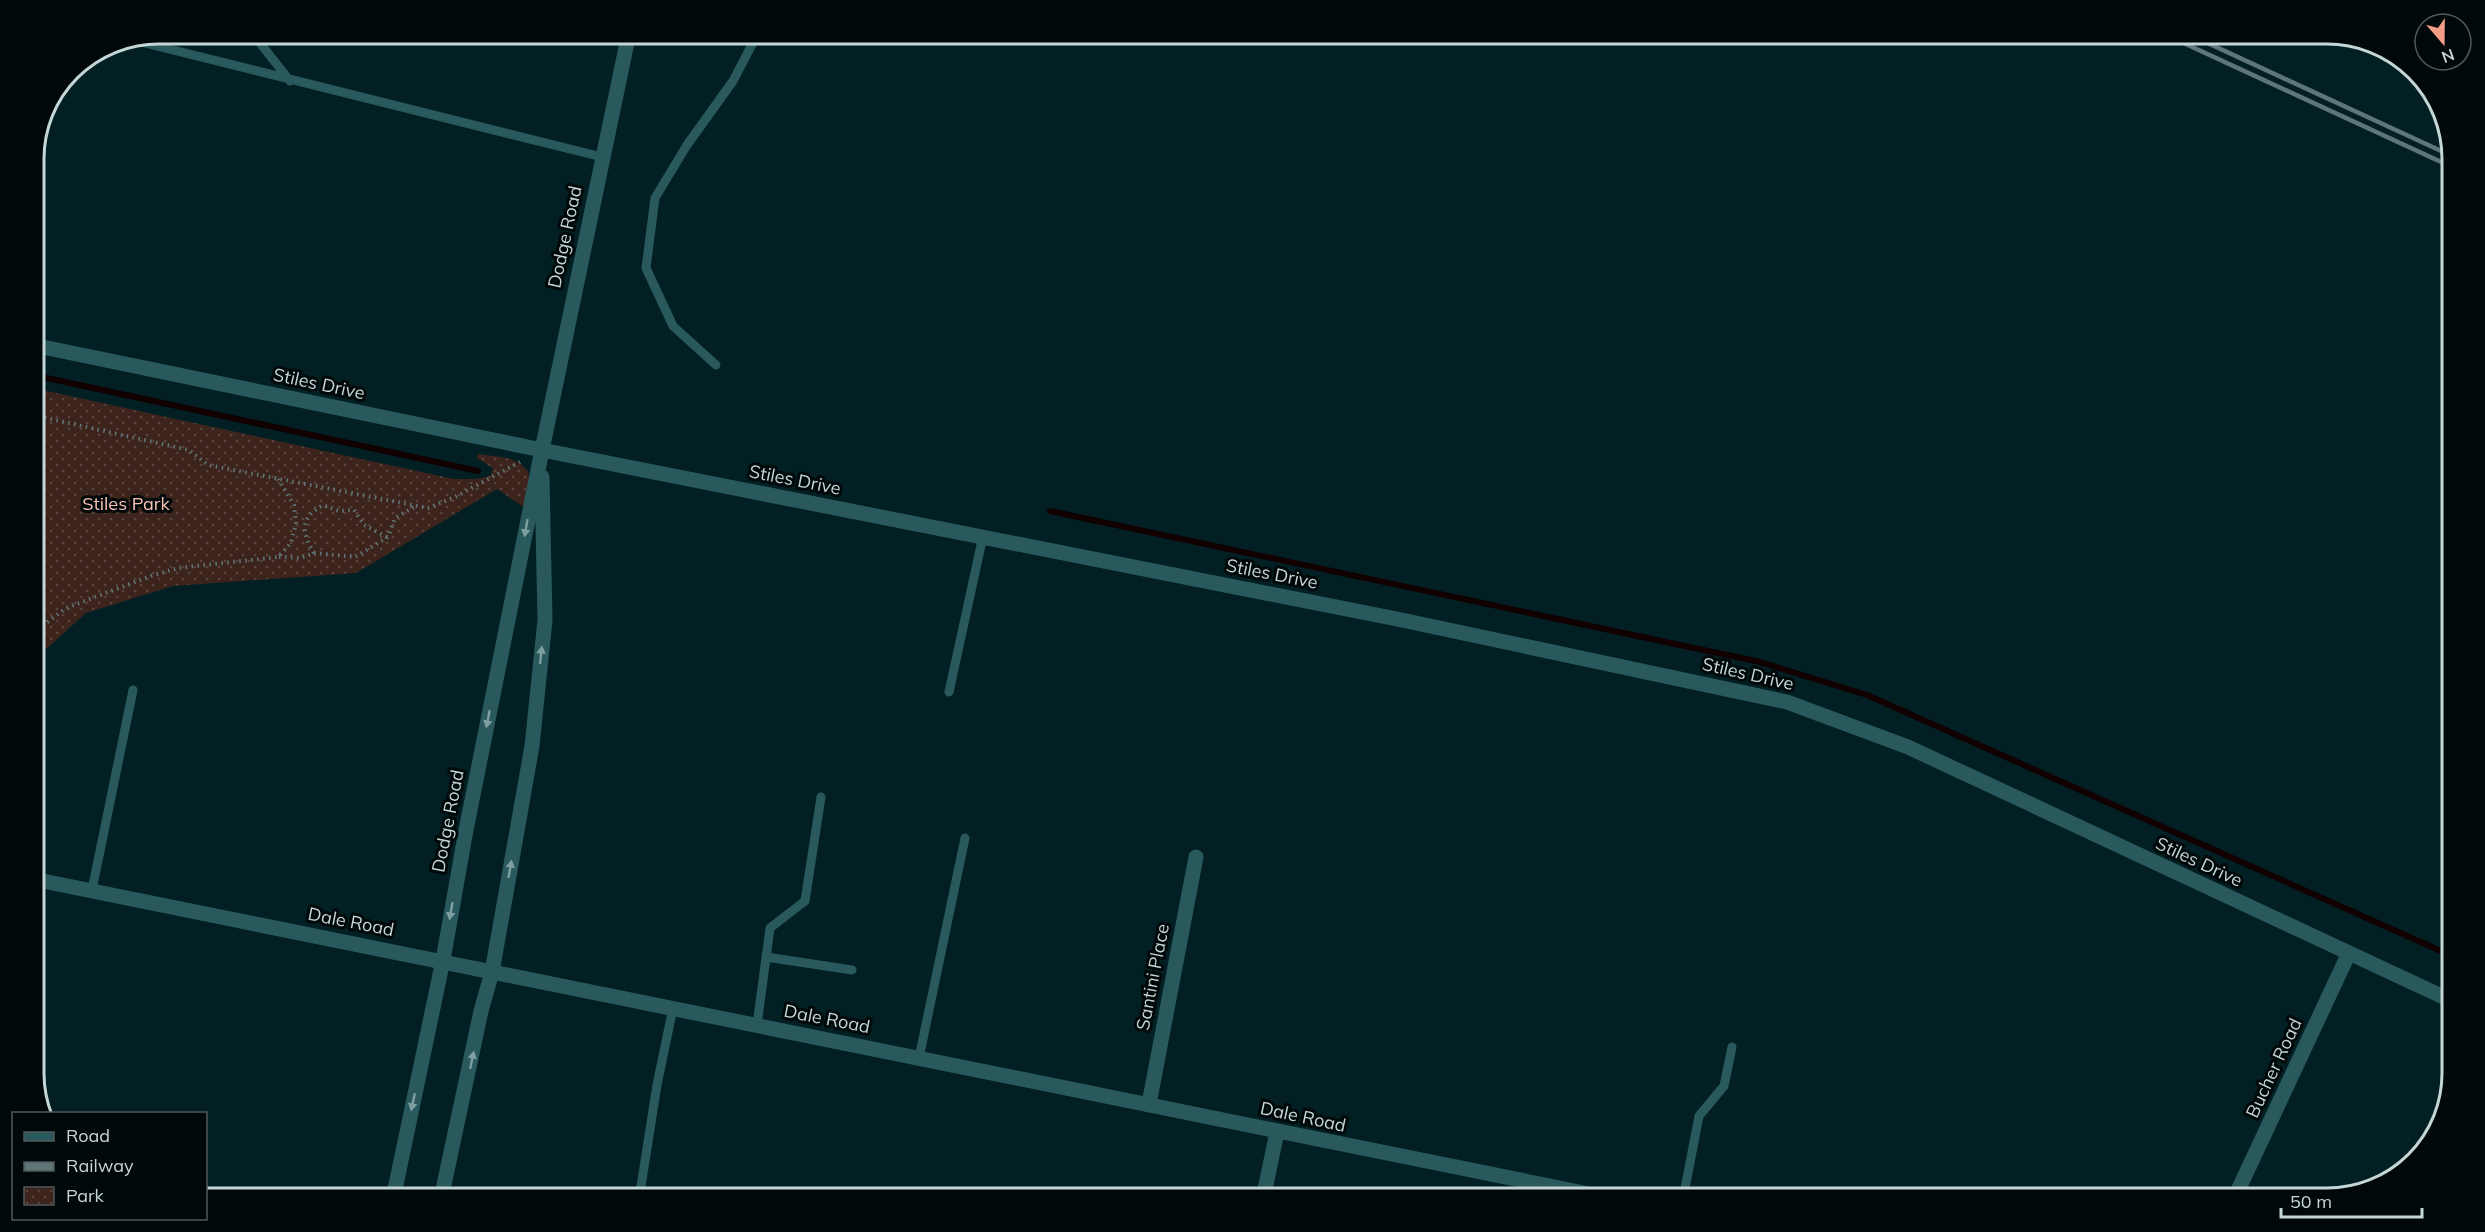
<svg xmlns="http://www.w3.org/2000/svg" width="2485" height="1232" font-family="Mulish,sans-serif">
<style>
.park{fill:url(#park-dots)}
.lines{fill:none;stroke-linecap:round;stroke-linejoin:round}
.stream{stroke:#120000;stroke-width:6}
.path{stroke:#60787a;stroke-width:4;stroke-dasharray:1.5 4.5;stroke-linecap:butt}
.service{stroke:#29595d;stroke-width:9}
.minor{stroke:#29595d;stroke-width:15}
.tertiary{stroke:#29595d;stroke-width:15}
.rail{stroke:#5e7678;stroke-width:4.5}
.oneway{fill:#7f9ea0}
.labels{text-anchor:middle;stroke-width:6;stroke-linejoin:round;paint-order:stroke}
.street-label{font-size:18px;fill:#c5d6d7;stroke:#010809}
.park-label{font-size:18px;fill:#fdc4b5;stroke:#010809}
.rim{fill:none;stroke:#c5d6d7;stroke-width:3}
</style>
<defs>
<pattern id="park-dots" width="8" height="8" patternUnits="userSpaceOnUse" patternTransform="scale(1.5)"><rect width="8" height="8" fill="#3c231c"/><path d="M2 2h.1M6 6h.1" fill="none" stroke="#57423c" stroke-width="1.8" stroke-linecap="round"/></pattern>
</defs>
<rect width="100%" height="100%" fill="#022023"/>
<!-- park -->
<path class="park" d="M33,388L454,479H477L490,476L493,468L477,458L478,454C498,457 530,456 531,484C531,491 527,501 525,508L497,489L356,573L173,586L86,613L33,661Z"/>
<g class="lines">
<!-- stream -->
<path class="stream" d="M33,375L478,471
M1050,511L1760,662L1867,695L2452,956"/>
<!-- path -->
<path class="path" d="M33,415L189,450L208,465L428,508L455,497L520,462
M314,553C301,532 300,518 323,505L339,511L354,510L364,525L387,537
M279,557L301,558L314,553L355,557L388,537L395,518L416,506
M33,633L66,608L151,576L178,568L278,557L291,543L296,524L294,505L278,479"/>
<!-- service -->
<path class="service" d="M252,33L290,81
M129,39L602,157
M716,365L673,326L646,268L655,198L687,145L733,81L758,33
M949,692L983,536
M92,890L133,690
M766,957L852,970
M757,1025L770,928L805,901L821,797
M919,1058L965,838
M639,1199L657,1085L673,1008
M1683,1199L1699,1116L1724,1086L1732,1047"/>
<!-- minor -->
<path class="minor" d="M542,450L629,33
M33,879L1614,1199
M1149,1104L1196,857
M1263,1199L1277,1132
M2234,1199L2349,953"/>
<!-- tertiary -->
<path class="tertiary" d="M33,345L542,450L1397,619L1787,702L1908,747L2452,1001
M393,1199L443,960L466,830L542,450
M441,1199L481,1011L492,972L532,746L545,620L542,477"/>
<!-- rail -->
<path class="rail" d="M2162,33L2452,167
M2186,33L2452,156"/>
</g>
<!-- one-way arrows -->
<defs><path id="oneway-solid" d="M-6-.8H1V-3.2L6.5 0L1 3.2V.8H-6Z" transform="scale(1.5)"/></defs>
<g class="oneway">
<use href="#oneway-solid" transform="translate(526 528) rotate(100)"/>
<use href="#oneway-solid" transform="translate(541 655) rotate(-84)"/>
<use href="#oneway-solid" transform="translate(488 719) rotate(101)"/>
<use href="#oneway-solid" transform="translate(510 869) rotate(-80)"/>
<use href="#oneway-solid" transform="translate(451 911) rotate(100)"/>
<use href="#oneway-solid" transform="translate(472 1060) rotate(-78)"/>
<use href="#oneway-solid" transform="translate(413 1102) rotate(102)"/>
</g>
<g class="labels">
<!-- street labels -->
<g class="street-label">
<text transform="translate(565 237) rotate(-78)" y="6">Dodge Road</text>
<text transform="translate(319 384) rotate(12)" y="6">Stiles Drive</text>
<text transform="translate(795 480) rotate(11)" y="6">Stiles Drive</text>
<text transform="translate(1272 574) rotate(11)" y="6">Stiles Drive</text>
<text transform="translate(1748 674) rotate(13)" y="6">Stiles Drive</text>
<text transform="translate(448 821) rotate(-79)" y="6">Dodge Road</text>
<text transform="translate(2199 862) rotate(25)" y="6">Stiles Drive</text>
<text transform="translate(351 922) rotate(11)" y="6">Dale Road</text>
<text transform="translate(1153 977) rotate(-79)" y="6">Santini Place</text>
<text transform="translate(827 1019) rotate(11)" y="6">Dale Road</text>
<text transform="translate(2274 1068) rotate(-65)" y="6">Bucher Road</text>
<text transform="translate(1303 1117) rotate(12)" y="6">Dale Road</text>
</g>
<!-- park labels -->
<g class="park-label">
<text x="126" y="510">Stiles Park</text>
</g>
</g>
<!-- crop -->
<path d="M0 0H2485V1232H0ZM159 44H2327A115 115 0 0 1 2442 159V1073A115 115 0 0 1 2327 1188H159A115 115 0 0 1 44 1073V159A115 115 0 0 1 159 44Z" fill="#010809" fill-rule="evenodd"/>
<path class="rim" d="M159 44H2327A115 115 0 0 1 2442 159V1073A115 115 0 0 1 2327 1188H159A115 115 0 0 1 44 1073V159A115 115 0 0 1 159 44Z"/>
<!-- legend -->
<rect x="12" y="1112" width="195" height="108" fill="#010809" stroke="#4f5a5b" stroke-width="1.5"/>
<rect x="24" y="1132" width="30" height="9" fill="#29595d" stroke="#4f5a5b" stroke-width="1.5"/>
<text x="66" y="1142" font-size="18" fill="#c5d6d7">Road</text>
<rect x="24" y="1162" width="30" height="9" fill="#5e7678" stroke="#4f5a5b" stroke-width="1.5"/>
<text x="66" y="1172" font-size="18" fill="#c5d6d7">Railway</text>
<rect x="24" y="1187" width="30" height="18" fill="url(#park-dots)" stroke="#4f5a5b" stroke-width="1.5"/>
<text x="66" y="1202" font-size="18" fill="#c5d6d7">Park</text>
<!-- north arrow -->
<g transform="translate(2443 42) rotate(160)"><circle r="28" fill="#010809" stroke="#4f5a5b" stroke-width="1.5"/>
<path d="M0-4.5L10 22L0 15L-10 22Z" fill="#f49e88"/>
<text y="-9" font-size="16" font-weight="bold" text-anchor="middle" fill="#c5d6d7">N</text>
</g>
<!-- scale -->
<path d="M2281 1208v9h141v-9" fill="none" stroke="#c5d6d7" stroke-width="3"/>
<text x="2290" y="1208" font-size="18" fill="#c5d6d7" stroke="#010809" stroke-width="4.5" paint-order="stroke">50 m</text>
</svg>
